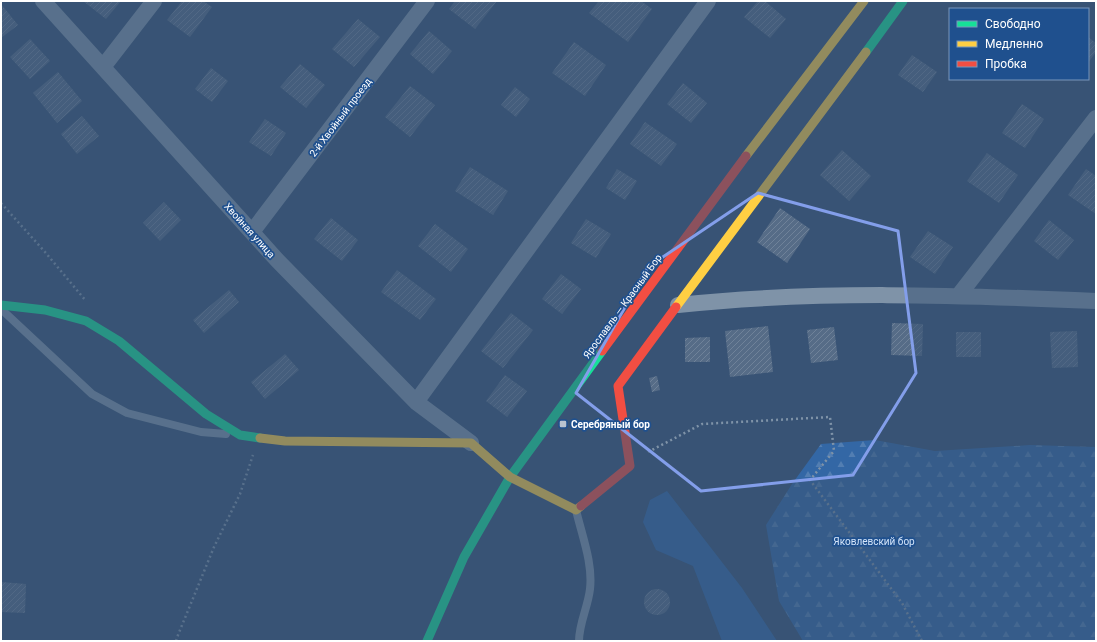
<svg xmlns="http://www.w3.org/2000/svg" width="1097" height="642" font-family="Roboto,sans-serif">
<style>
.green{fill:#3367a5}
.forest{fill:url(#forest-firs)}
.building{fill:url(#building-hatch)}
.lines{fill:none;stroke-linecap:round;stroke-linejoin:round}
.path{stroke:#7f93a8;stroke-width:2.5;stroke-dasharray:2 3;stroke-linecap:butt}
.lane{stroke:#7f93a8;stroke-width:8}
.street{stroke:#7f93a8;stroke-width:16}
.fast{stroke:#16e098;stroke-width:9}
.slow{stroke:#ffcf43;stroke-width:9}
.jam{stroke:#f24e42;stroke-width:9}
.marked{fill:none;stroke:#839eea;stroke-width:3;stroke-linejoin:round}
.poi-dot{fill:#b9c3cf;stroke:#1f508e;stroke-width:1.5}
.labels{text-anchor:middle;stroke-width:3.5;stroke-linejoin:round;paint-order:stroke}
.street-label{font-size:10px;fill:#fff;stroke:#1f508e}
.poi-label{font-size:10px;font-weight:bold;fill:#fff;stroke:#1f508e;text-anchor:start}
.park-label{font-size:10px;fill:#d3e4f9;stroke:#1f508e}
</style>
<defs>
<pattern id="forest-firs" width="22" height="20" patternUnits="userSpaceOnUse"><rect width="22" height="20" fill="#3367a5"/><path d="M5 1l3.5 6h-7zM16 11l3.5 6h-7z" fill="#527eb2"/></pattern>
<pattern id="building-hatch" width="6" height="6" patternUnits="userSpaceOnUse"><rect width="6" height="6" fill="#566c87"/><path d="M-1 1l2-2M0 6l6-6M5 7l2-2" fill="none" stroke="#6f8299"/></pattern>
</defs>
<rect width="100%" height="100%" fill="#385375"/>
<!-- green -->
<path class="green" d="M667,491L742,588L777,641H722L693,566L656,550L643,522L650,500Z"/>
<!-- forest -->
<path class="forest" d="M875,440L935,451L1030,445L1096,447V641H803L779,601L766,525L792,484L821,444Z"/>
<!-- building -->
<path class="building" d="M83,1H121L106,19Z
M182,1H203L212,7L190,37L167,20Z
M455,1H497L475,29L449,9Z
M599,1H641L652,9L628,42L589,13Z
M758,1H765L786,19L770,38L744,17Z
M1,4L18,25L1,38Z
M358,19L380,37L354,67L332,49Z
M429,31L452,51L433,74L410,54Z
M1088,37L1096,43V52L1088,63Z
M30,39L50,61L30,79L10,57Z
M574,42L606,65L585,96L552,73Z
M912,55L937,72L923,92L898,75Z
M300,64L325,85L306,108L280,87Z
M211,68L228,81L212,102L195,89Z
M58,72L82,101L57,123L33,93Z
M683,83L707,103L691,123L667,104Z
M410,86L435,105L410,137L385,117Z
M515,87L530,99L516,117L501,105Z
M1022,104L1044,119L1025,148L1002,133Z
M82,116L99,136L77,154L61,134Z
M265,119L286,133L271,156L249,142Z
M645,122L677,144L661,166L630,144Z
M842,150L871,176L849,201L820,175Z
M987,153L1018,175L999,203L967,181Z
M470,167L508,191L493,215L455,191Z
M617,169L637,181L625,200L606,188Z
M1086,169L1096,176V214L1068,195Z
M164,202L181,220L160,241L143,223Z
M780,208L810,229L787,263L757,242Z
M331,218L358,240L342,261L314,239Z
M586,219L611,234L596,258L571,243Z
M1049,220L1074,240L1058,260L1034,241Z
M435,224L468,249L451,272L418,246Z
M928,231L953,247L935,274L910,257Z
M397,270L436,299L420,320L381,292Z
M561,274L581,289L562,314L542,299Z
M229,290L239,302L204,333L193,320Z
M511,313L533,330L503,368L481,351Z
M892,323L923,324L922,356L891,355Z
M768,326L773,372L730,377L725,331Z
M834,327L838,360L811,363L807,330Z
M1077,331L1078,367L1052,368L1050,332Z
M956,332H981V357H956Z
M710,337V362H685V338Z
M285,354L299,370L265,399L251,382Z
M505,375L527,391L507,417L486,401Z
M657,376L660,390L652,392L649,378Z
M1,582L26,584L25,613L1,612Z
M644 602a13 13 0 1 1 26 0a13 13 0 1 1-26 0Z"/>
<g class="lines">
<!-- path -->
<path class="path" d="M1,203L45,252L86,301
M648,452L702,424L830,417L834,451L810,480L902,603L922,641
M176,641L178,635L214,547L240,494L253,455"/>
<!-- lane -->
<path class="lane" d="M2,310L92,394L127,413L201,432L226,434
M576,510C582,536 593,563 590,589C588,607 579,623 579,641"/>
<!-- street -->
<path class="street" d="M43,1L277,260L416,402L471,443
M103,67L154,1
M252,232L427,1
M959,295L1096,118
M678,305C817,290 957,295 1096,301
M416,402L708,1"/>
<!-- fast -->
<path class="fast" d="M866,52L903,1
M1,305L45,310L86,321L119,341L206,414L240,435L260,438
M427,641L464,557L510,477L602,351"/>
<!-- slow -->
<path class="slow" d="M746,156L864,1
M676,307L866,52
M260,438L285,441L471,443L510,477L576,510L581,506"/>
<!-- jam -->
<path class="jam" d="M602,351L746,156
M581,506L630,466L618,386L676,307"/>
</g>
<!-- marked area -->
<path d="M0 0H1097V642H0ZM758,193L898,231L916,373L853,475L701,491L576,393L648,267Z" fill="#385375" fill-opacity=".55" fill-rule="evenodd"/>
<path class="marked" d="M758,193L898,231L916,373L853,475L701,491L576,393L648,267Z"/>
<!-- markers -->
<rect class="poi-dot" x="559" y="420" width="8" height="8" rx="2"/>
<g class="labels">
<!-- street labels -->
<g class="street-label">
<text transform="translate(340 117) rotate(-53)" y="4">2-й Хвойный проезд</text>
<text transform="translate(250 230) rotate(48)" y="4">Хвойная улица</text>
<text transform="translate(622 306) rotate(-54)" y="4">Ярославль — Красный Бор</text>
</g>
<!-- poi labels -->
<g class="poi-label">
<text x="571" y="428">Серебряный бор</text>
</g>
<!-- park labels -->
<g class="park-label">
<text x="874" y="545">Яковлевский бор</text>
</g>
</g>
<!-- border -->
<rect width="1097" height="642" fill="none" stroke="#ffffff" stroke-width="4"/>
<!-- legend -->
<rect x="949" y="8" width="140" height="72" fill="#1f508e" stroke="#7996bb"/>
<rect x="957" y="21" width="20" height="6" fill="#16e098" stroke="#7996bb"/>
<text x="985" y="28" font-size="12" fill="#ffffff">Свободно</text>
<rect x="957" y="41" width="20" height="6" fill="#ffcf43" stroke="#7996bb"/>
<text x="985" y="48" font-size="12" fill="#ffffff">Медленно</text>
<rect x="957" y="61" width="20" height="6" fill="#f24e42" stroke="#7996bb"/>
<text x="985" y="68" font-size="12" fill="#ffffff">Пробка</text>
</svg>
